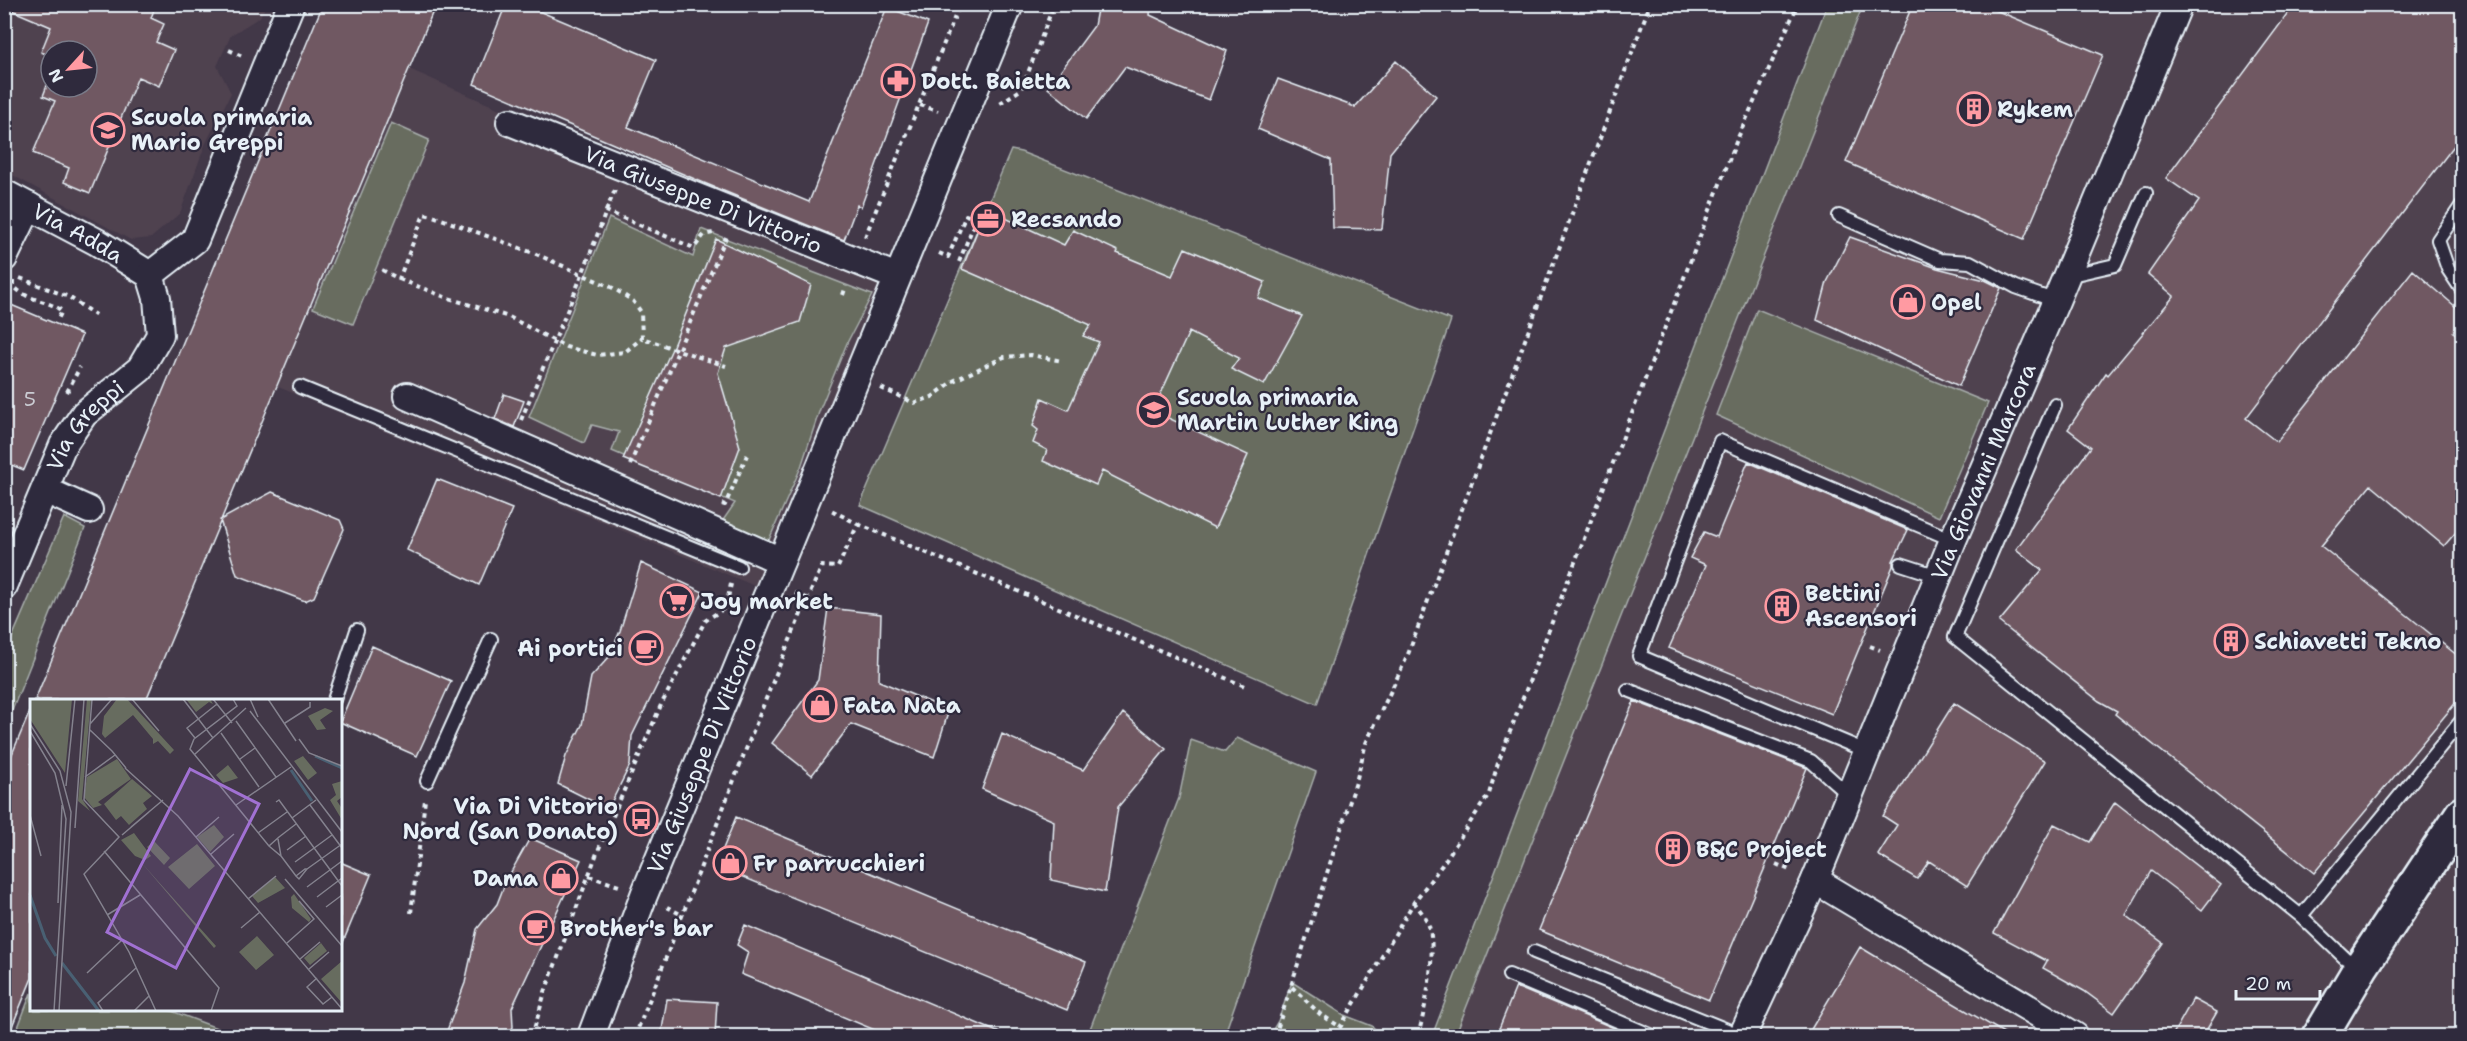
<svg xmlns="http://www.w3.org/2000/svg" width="2467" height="1041" font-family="'Shantell Sans',sans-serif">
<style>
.built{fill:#504250;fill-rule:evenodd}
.green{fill:#676c5f;stroke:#a8aeac;stroke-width:1.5}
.building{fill:#705962;stroke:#e8f1f8;stroke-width:1.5}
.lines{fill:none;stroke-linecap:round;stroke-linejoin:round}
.lane-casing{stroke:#e8f1f8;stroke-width:16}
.street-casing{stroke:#e8f1f8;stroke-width:30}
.secondary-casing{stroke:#e8f1f8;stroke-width:38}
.path{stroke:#e8f1f8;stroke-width:4;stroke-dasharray:4.5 4.5;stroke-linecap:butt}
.lane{stroke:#2f2a3d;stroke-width:12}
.street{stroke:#2f2a3d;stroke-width:26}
.secondary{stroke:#2f2a3d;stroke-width:33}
.labels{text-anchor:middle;stroke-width:4.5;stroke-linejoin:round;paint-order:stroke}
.number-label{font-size:20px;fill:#cacbd2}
.poi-label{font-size:22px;font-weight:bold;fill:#e8f1f8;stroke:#2f2a3d;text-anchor:start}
.street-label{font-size:22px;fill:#e8f1f8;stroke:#2f2a3d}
.inset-river{fill:none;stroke:#496073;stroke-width:3}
.inset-road{fill:none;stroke:#84828e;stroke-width:1.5}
.view{fill:#a171d3;fill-opacity:0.15;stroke:#a171d3;stroke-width:3}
.inset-edge{fill:none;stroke:#e8f1f8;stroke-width:3}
</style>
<rect width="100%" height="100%" fill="#423848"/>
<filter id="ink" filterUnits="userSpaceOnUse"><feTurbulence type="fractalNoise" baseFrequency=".0167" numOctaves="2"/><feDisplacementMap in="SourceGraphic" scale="12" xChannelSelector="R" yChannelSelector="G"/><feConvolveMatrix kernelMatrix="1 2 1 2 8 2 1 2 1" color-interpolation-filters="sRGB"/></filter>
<g filter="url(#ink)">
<!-- built -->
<path class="built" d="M5,5H266L260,17L231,35L217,66L231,93L205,145L180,213L151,238L131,240L5,171L4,115L10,101L5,98ZM51,51H87V87H51Z
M323,5H436L409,69L882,278L755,586L276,386L146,700H35Z
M1863,5H2462V1036H1455Z"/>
<!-- green -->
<path class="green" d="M1827,5H1863L1455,1036H1432Z
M391,123L429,140L353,324L313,308Z
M1011,150L1021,152L1451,320L1317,704L860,505Z
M609,218L693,257L701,229L872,295L847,343L820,409L801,467L768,542L719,526L735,503L612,451L619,432L592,425L584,443L529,417Z
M1757,309L1988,403L1939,517L1716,415Z
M64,517L85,528L5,728V654Z
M1237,738L1316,772L1224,1036H1093L1088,1034L1179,798L1191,740L1225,752Z
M1292,982L1344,1015L1372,1026L1381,1036H1269L1278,1021Z
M31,993L32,1010H169L238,1036H34L17,1030Z"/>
<!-- building -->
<path class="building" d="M4,4H156L151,18L164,24L156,42L174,50L159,86L138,77L90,193L64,182L69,168L33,153L55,101L43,96L51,75V87H87V51H51V56L41,52L51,27L4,7Z
M323,4H436L146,700H35Z
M506,4H522L656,60L628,127L809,202L887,7L928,23L861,207L857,205L844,240L704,183L474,84Z
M1098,4H1151L1150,15L1227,51L1209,100L1125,67L1086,119L1048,88L1094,26Z
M1913,4H1981L2103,55L2024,239L1846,162Z
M2295,4H2463V134L2246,418L2277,442L2413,270L2463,313V317L2453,332L2463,339V524L2444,546L2371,485L2321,546L2463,660V694L2314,873L2115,714L2117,711L2099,701L1999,622L2042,570L2016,549L2091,447L2068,429L2106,373L2108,375L2174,296L2148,274L2199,201L2166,178Z
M1396,61L1436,96L1390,153L1382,229L1333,228L1331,160L1258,129L1278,79L1355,107Z
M986,209L1064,245L1073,230L1118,251L1117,253L1172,276L1185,248L1265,282L1258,298L1302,316L1264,385L1231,369L1239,358L1189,332L1153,411L1248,455L1215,528L1102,471L1096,485L1043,461L1047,450L1033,443L1038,430L1033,426L1042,398L1068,410L1099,342L1083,336L1091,325L962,269Z
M1850,237L1937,268L1985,280L2001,288L1959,386L1817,320L1827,282Z
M716,239L811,285L800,322L726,348L718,373L740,447L721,499L623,459L671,351Z
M4,302L82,335L24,470L4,462Z
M504,394L524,401L514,427L495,419Z
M1748,462L1908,530L1893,561V566L1832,714L1669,648L1706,565L1690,558L1704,532L1717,537Z
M437,479L512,509L479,585L407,550Z
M272,492L340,520L344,529L314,597L305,601L237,575L220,520Z
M641,563L703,592L632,736L630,765L608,809L558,784L566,756L582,725L591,677L609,657L620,631Z
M828,608L881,614L879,681L949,710L934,757L851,724L812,775L772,743L818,680Z
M372,646L451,681L417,756L340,722Z
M1634,701L1807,768L1709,1000L1539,930Z
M1954,703L2045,761L1967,886L1929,861L1917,879L1878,855L1897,825L1883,816Z
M31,709L32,978L8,1036H4V773Z
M1123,713L1166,749L1118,807L1105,892L1051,880L1054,821L982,789L1002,734L1083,770Z
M2115,802L2221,885L2202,910L2151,871L2126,915L2163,943L2114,1013L2084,991L2043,968L2047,961L1994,933L2054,824L2090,842Z
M736,817L1086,962L1067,1010L716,866Z
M530,838L581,860L512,1008L513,1027L508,1036H445L465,983L477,929L497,904L506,881Z
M340,862L371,875L341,947H340Z
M745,925L1007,1036H889L741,974L748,952L737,945Z
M1860,947L1938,994L2009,1036H1807Z
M1516,987L1633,1036H1496Z
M667,999L717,1002L715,1036H661Z
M2193,999L2217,1012L2203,1036H2172Z"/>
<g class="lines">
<!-- lane casing -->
<g class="lane-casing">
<path id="lane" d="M2462,205L2438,240L2448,269L2462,290
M1839,216L1940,260L1970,262L2016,287L2056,301
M2067,276L2115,265L2146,193
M300,387L739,567
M2055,405L1955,637L2301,916
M1901,564L1938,576
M1628,690L1811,761L1849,795
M334,700L357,630
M1866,751L1639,656L1720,441L1953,540
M427,781L491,639
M1534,952L1742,1036
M2361,966L2345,958L2301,916L2462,720
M1509,975L1653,1036"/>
</g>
<!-- street casing -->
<g class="street-casing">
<g id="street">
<path id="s1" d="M510,122L897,277"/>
<path id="s2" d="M4,193L97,242L150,275"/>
<path d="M4,258L29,206"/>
<path d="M150,275L195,240L291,4"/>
<path d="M407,396L781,561"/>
<path d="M45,490L89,510"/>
<path id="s3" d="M4,586L63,445L84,414L140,369L160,335L157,298L150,275"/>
<path d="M1815,880L2075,1036"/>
<path id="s4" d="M591,1036L644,895L1010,4"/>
<path id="s5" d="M1742,1036L1815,880L1953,540L2056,301L2179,4"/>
</g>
</g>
<!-- secondary casing -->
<g class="secondary-casing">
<path id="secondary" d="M2320,1036L2361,967L2462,814"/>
</g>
<!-- path -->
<path class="path" d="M229,50L242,56
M1000,103L1022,89L1054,4
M920,105L938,111
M606,211L615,190
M865,237L960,4
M939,253L948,257L966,215L976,219L959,262
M382,270L399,279L424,214L433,216L536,254L613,288L633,301L641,312L642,338L726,366
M20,278L69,297L95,315
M399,279L445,297L509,317L566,347L597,355L625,352L642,338
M13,281V285C25,301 47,299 62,311L57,321
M843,295L846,286
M881,388L914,403L932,397L953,381L1004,357L1031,355L1062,361
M67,392L80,367
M521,420C550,350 581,282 606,211L694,248L704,235L713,233
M630,465L726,237
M722,504L725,505L747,455
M858,524L1247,687
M795,593L808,599
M4,624L10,611
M1870,646L1880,650
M1776,864L1792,871
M589,876L619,886
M1414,902C1419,909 1426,917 1429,926C1437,952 1425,1010 1418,1036
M667,907L684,916
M411,913L425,800
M1292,987L1320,1014L1342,1028
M532,1036L545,992L597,853L661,705L705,621L726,607L731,584
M635,1036C698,880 753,720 822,566L838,567L858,524L831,510
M1275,1036L1356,782L1366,743L1407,657L1650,4
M1335,1036L1414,902L1442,865L1489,794L1498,763L1736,142L1798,4"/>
<!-- lane -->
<use href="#lane" class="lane"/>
<!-- street -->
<use href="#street" class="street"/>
<!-- secondary -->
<use href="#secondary" class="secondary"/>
</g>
</g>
<!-- icons -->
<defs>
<g id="pharmacy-ring" transform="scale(1.725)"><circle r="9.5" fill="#2f2a3d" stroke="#ff9aa2" stroke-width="1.5"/><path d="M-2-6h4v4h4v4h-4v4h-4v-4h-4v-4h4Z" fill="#ff9aa2"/></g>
<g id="building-ring" transform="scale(1.725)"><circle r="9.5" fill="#2f2a3d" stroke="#ff9aa2" stroke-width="1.5"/><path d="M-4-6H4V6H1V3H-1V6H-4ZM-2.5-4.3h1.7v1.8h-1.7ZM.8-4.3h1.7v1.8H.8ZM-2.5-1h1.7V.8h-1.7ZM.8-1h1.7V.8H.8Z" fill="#ff9aa2"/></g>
<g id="school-ring" transform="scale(1.725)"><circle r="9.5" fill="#2f2a3d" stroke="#ff9aa2" stroke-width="1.5"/><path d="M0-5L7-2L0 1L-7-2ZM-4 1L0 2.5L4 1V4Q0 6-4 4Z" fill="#ff9aa2"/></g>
<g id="office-ring" transform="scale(1.725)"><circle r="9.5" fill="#2f2a3d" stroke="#ff9aa2" stroke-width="1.5"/><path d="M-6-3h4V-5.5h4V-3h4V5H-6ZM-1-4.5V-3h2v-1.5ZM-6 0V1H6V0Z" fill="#ff9aa2"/></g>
<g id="shop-ring" transform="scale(1.725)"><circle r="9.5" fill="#2f2a3d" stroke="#ff9aa2" stroke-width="1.5"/><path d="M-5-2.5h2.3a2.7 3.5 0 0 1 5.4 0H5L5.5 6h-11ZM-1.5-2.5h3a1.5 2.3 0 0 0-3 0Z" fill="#ff9aa2"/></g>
<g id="supermarket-ring" transform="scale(1.725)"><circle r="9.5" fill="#2f2a3d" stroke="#ff9aa2" stroke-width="1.5"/><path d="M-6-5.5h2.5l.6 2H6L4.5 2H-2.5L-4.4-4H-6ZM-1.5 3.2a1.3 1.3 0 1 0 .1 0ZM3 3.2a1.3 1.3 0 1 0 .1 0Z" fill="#ff9aa2"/></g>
<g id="cafe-ring" transform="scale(1.725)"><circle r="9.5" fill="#2f2a3d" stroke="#ff9aa2" stroke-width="1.5"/><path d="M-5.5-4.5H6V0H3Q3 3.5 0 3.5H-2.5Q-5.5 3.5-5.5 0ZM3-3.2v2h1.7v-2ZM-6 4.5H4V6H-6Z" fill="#ff9aa2"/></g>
<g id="bus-ring" transform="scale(1.725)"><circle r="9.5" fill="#2f2a3d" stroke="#ff9aa2" stroke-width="1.5"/><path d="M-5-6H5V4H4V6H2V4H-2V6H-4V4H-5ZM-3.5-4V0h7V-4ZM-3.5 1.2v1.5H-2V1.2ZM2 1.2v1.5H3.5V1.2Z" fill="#ff9aa2"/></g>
</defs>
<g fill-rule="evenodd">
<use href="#pharmacy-ring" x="898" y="81"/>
<use href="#building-ring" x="1974" y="109"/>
<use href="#school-ring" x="108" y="130"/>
<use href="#office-ring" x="988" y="219"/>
<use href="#shop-ring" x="1908" y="302"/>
<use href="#school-ring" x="1154" y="410"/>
<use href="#supermarket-ring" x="677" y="601"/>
<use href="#building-ring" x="1782" y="606"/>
<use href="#building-ring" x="2231" y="641"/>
<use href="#cafe-ring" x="646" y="648"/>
<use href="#shop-ring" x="820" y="705"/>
<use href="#bus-ring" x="641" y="819"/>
<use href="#building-ring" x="1673" y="849"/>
<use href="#shop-ring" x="730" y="863"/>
<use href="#shop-ring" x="561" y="878"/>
<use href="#cafe-ring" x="537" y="928"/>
</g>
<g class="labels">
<!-- number labels -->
<g class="number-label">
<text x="30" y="406">5</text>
</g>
<!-- poi labels -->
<g class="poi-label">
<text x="921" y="89">Dott. Baietta</text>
<text x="1997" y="117">Rykem</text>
<text x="131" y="125">Scuola primaria<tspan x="131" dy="25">Mario Greppi</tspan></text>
<text x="1011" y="227">Recsando</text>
<text x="1931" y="310">Opel</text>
<text x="1177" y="405">Scuola primaria<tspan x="1177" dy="25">Martin Luther King</tspan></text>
<text x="1805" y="601">Bettini<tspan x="1805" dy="25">Ascensori</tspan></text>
<text x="700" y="609">Joy market</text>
<text x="2254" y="649">Schiavetti Tekno</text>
<text x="623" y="656" text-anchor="end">Ai portici</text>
<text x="843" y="713">Fata Nata</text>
<text x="618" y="814" text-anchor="end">Via Di Vittorio<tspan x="618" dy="25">Nord (San Donato)</tspan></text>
<text x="1696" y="857">B&amp;C Project</text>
<text x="753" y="871">Fr parrucchieri</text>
<text x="538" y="886" text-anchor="end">Dama</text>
<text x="560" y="936">Brother's bar</text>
</g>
<!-- street labels -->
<g class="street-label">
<text dy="8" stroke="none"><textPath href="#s1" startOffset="208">Via Giuseppe Di Vittorio</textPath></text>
<text dy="8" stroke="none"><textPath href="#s2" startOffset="84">Via Adda</textPath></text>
<text dy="8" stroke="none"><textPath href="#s3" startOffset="182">Via Greppi</textPath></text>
<text dy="8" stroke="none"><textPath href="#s5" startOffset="614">Via Giovanni Marcora</textPath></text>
<text dy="8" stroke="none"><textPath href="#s4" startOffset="302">Via Giuseppe Di Vittorio</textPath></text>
</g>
</g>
<!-- overview -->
<g transform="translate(30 699)">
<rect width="312" height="312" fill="#423848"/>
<path d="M0,0H42L35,74L0,20ZM57,0H61L52,100L60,112L48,102ZM87,0H97L144,51L140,55L128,42L123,45V40L103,16L75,39L72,35L74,17ZM156,0H180L183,5L179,3L166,13ZM295,9L303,12L290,21L296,30L287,31L278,17ZM273,57L287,74L278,81L264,62ZM87,60L101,80L68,103L72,106L63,109L54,98L57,78ZM198,66L208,79L193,84L186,76ZM102,80L122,97L113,104L117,110L99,126L91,117L86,121L74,105ZM312,82V98L307,102L311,108L312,104V121L300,101L306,96L302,85ZM184,126L194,138L180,153L167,138ZM104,134L121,157L115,161L105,157L91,141ZM124,142L140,159L134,166L117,148ZM167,145L185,167L159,190L138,168ZM111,163L126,180L186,247L184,249ZM245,178L255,189L228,204L222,197ZM264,195L281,220L279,223L262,209L261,198ZM227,237L244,256L226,271L209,253ZM291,244L297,252L280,266L274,259ZM312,262V304L291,280Z" fill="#676c5f"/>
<path class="inset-river" d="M285,57L312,69M261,71L282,102M0,196L15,239L26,257M32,264L69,312"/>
<path class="inset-road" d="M4,0H32M62,0L54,101L89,138L54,175L99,253L126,312M102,0L129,32M153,0L183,39M183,0L202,24M203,0L207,7L164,40L160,50L239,147M220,0L228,18M238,0L266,42M220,12L312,133M206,22L246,78M255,24L280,8V3M0,25L30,72L41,113L29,312M60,25L82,0M59,30L82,52M0,32L25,74L36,120L24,312M191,34L229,88M165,39L157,29L187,5M269,40L279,54L312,67M82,52L96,69M165,55L216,9M210,60L225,49M95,69L148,117L312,310M55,78L85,56M36,87L45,0M246,103L249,101L312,187M206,106L261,68M280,106L312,149M0,116L11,157M262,119L286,101M101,128L133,101M45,129L54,0M228,134L257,113M92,136L119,113M166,138L189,118M248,140L251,157L239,147L249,138L266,125M257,151L276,137M74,152L189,289L181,312M181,155L204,135M251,157L266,177M265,163L302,136M277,170L312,145M277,170L269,180L266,177L275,170ZM255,180L312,247M277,188L312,162M287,198L312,179M218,200L246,177M28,204L32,106M296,208L312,196M77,216L110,196M211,229L230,213M257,244L284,220L269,202M270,260L290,243M279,270L299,253M57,274L92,241M287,279L277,288L293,305L302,298M73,312L68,304L106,269M104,312L119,297"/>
<path class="view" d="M160,70L229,105L146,269L77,233Z"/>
<rect width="312" height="312" class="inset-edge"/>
</g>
<!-- margin -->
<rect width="2467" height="1041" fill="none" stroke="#2f2a3d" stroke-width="24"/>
<rect x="12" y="12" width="2443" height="1017" fill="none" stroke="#e8f1f8" stroke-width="2" filter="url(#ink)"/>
<!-- north arrow -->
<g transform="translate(69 69) rotate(243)"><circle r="28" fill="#2f2a3d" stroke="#797a88" stroke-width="1.5"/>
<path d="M0-4.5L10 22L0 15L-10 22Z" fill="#ff9aa2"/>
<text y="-9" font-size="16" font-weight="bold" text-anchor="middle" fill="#e8f1f8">N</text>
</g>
<!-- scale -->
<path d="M2236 990v9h84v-9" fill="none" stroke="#e8f1f8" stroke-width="3"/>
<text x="2245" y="990" font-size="18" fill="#e8f1f8" stroke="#2f2a3d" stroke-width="4.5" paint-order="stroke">20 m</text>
</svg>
